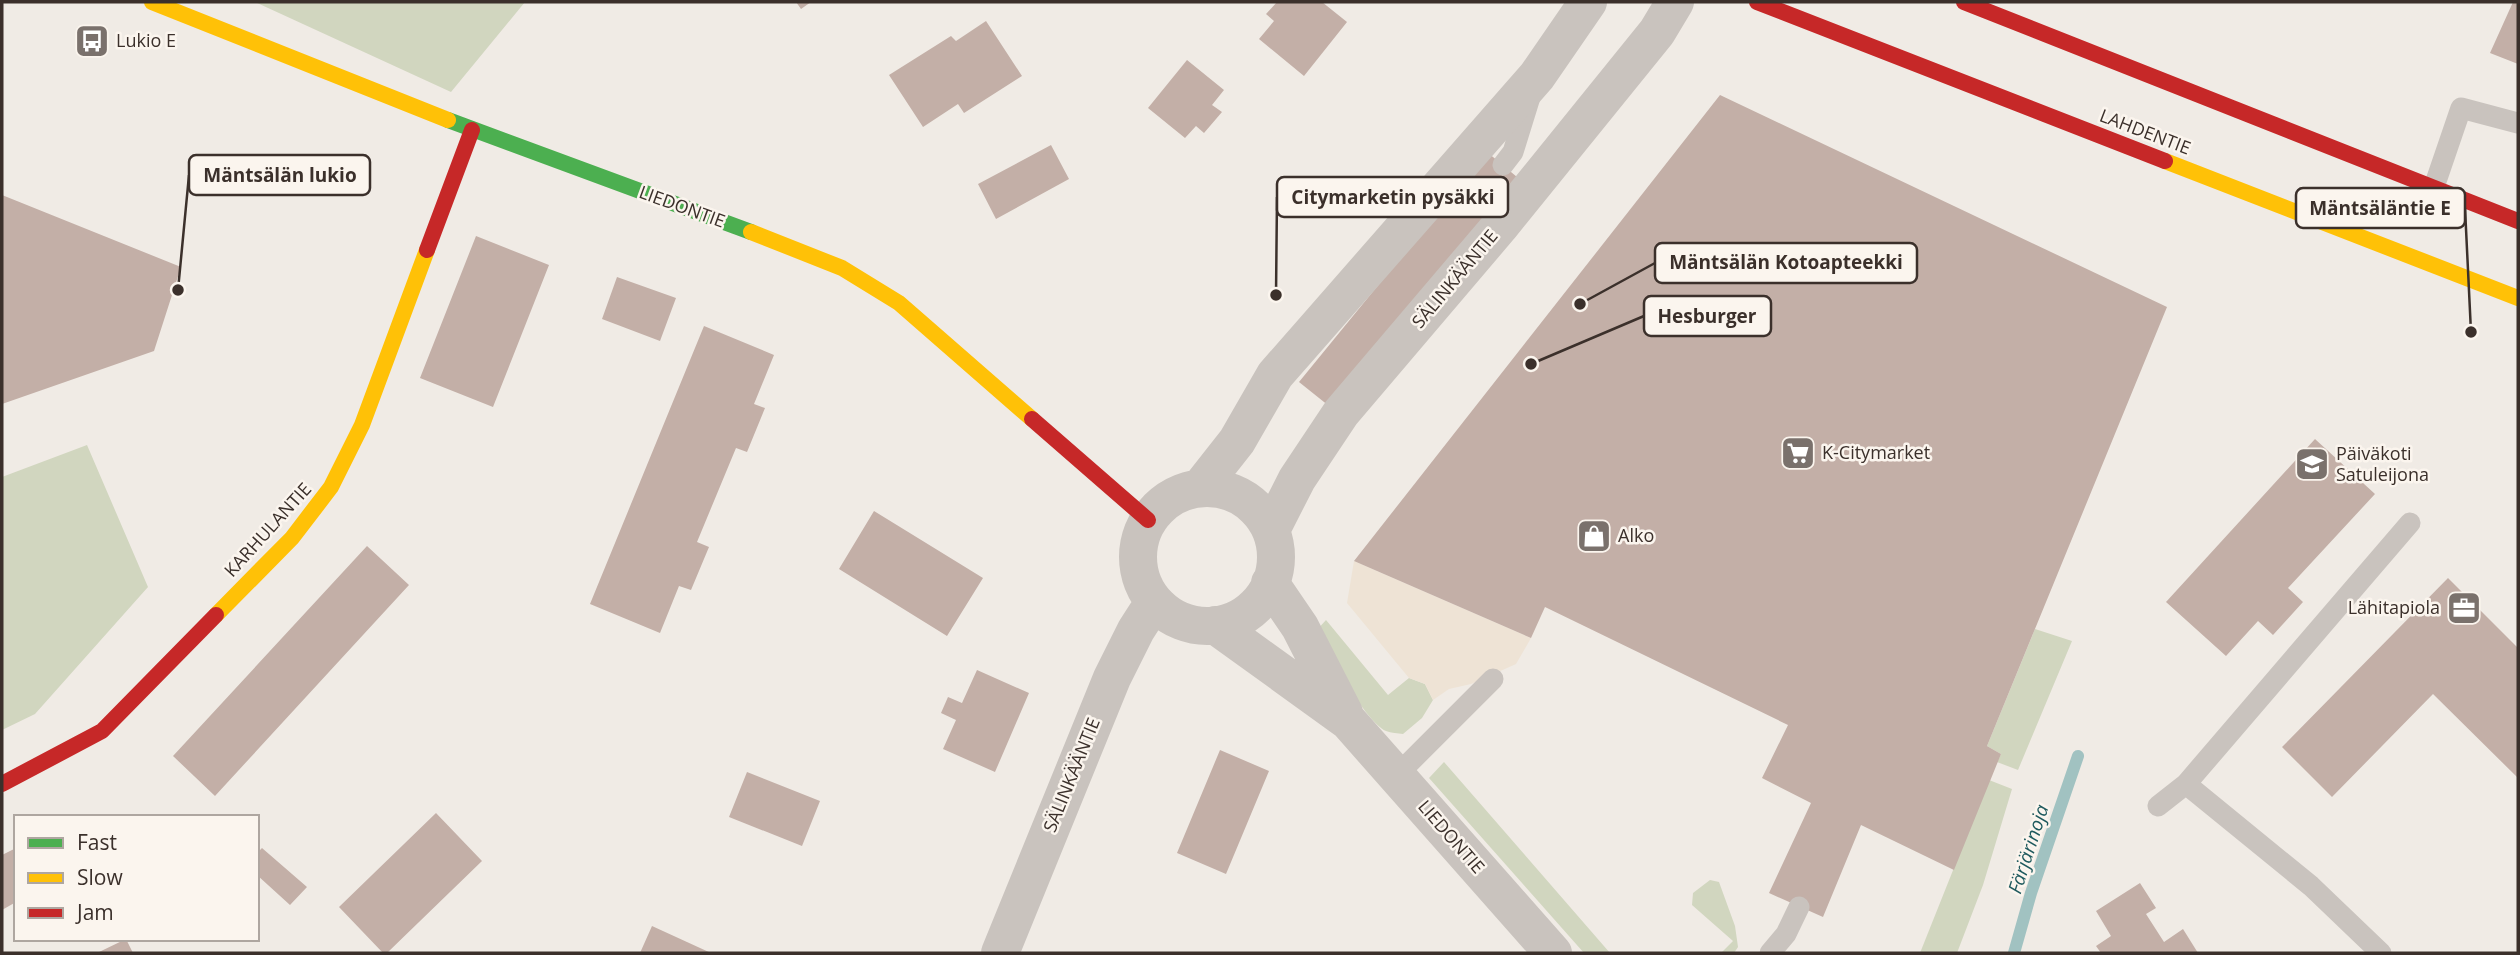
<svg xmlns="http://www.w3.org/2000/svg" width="2520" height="955" font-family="'Open Sans',sans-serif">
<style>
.green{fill:#d1d6bf}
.plaza{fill:#eee3d5}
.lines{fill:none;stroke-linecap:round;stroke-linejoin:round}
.stream{stroke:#a1c2c1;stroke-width:12}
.building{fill:#c3afa7}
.lane{stroke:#c9c3be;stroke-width:21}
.street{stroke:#c9c3be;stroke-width:38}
.fast{stroke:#4caf50;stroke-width:16}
.slow{stroke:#ffc107;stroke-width:16}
.jam{stroke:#c62828;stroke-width:16}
.labels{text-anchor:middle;stroke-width:5;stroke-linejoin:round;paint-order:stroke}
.poi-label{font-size:18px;fill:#3b302b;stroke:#fbf5ee;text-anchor:start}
.street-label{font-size:18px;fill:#3b302b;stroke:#fbf5ee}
.water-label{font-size:19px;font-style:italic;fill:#1f5a5e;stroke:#fbf5ee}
.leader{fill:none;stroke:#3b302b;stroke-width:2.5}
.callout-dot{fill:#3b302b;stroke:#fbf5ee;stroke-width:2.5}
.callout{fill:#fbf5ee;stroke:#3b302b;stroke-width:2.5}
.callout-label{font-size:19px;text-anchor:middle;font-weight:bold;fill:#3b302b}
</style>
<rect width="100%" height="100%" fill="#f0ebe5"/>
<!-- green -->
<path class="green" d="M255,2H525L451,92Z
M87,445L148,587L35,714L2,730V477Z
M1326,620L1388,695L1409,678L1425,684L1433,700L1422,718L1403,734C1398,733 1391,733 1386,731C1365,721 1328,653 1315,632Z
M2035,629L2072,641L2018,770L1997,762L2001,754L1987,746Z
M1444,762L1610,953H1584L1429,778Z
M1989,780L2012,789L1983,885L1957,953H1920Z
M1710,880L1719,882L1735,926L1738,947L1734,953H1721L1733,941L1692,905L1693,893Z"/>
<!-- plaza -->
<path class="plaza" d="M1354,561L1531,638L1516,664L1471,684L1449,689L1433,700L1425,684L1409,678L1347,603Z"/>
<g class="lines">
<!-- stream -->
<path class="stream" d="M2014,953L2031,893L2078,756"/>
</g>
<!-- building -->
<path class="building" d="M796,2H811L801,9Z
M1277,2H1322L1347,22L1304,76L1259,39L1274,21L1266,14Z
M2513,2H2518V64L2490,53Z
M986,21L1022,76L964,113L958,104L923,127L889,75L951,36L956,41Z
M1187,60L1224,90L1212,105L1222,112L1204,133L1196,126L1185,138L1148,108Z
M1720,95L2167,307L1987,746L2001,754L1954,870L1861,825L1823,917L1769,893L1811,803L1762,778L1788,725L1545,607L1531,638L1354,561Z
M1051,145L1069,179L996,219L978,184Z
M1487,152L1517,177L1329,406L1299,382Z
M2,195L181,267L154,351L2,404Z
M476,236L549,265L493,407L420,378Z
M617,277L676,298L660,341L602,319Z
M704,326L774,355L754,404L765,408L747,452L736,448L697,542L709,547L691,590L679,586L660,633L590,604Z
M2315,439L2375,494L2288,588L2303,602L2273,635L2258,621L2226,656L2166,602Z
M874,511L983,578L947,636L839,569Z
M367,546L409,585L215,796L173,756Z
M2448,578L2518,648V778L2433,694L2332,797L2282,747Z
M977,670L1029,693L995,772L943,749L956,720L941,713L948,697L962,703Z
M1220,750L1269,771L1226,874L1177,853Z
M747,772L820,801L802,846L729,817Z
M436,813L482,861L387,953H383L339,907Z
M16,848V902L2,910V855Z
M262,848L307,887L290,905L257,875V853Z
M2140,883L2156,908L2146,914L2164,942L2183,929L2198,953H2101L2096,946L2111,936L2096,911Z
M652,926L711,953H640Z
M126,939L133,953H97Z"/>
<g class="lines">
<!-- lane -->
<path class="lane" d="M1503,165L1513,152L1531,94
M2434,187L2461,108L2518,123
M1396,776L1493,679
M2158,806L2186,784
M1770,953L1786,934L1799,907
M2381,953L2311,886L2186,784L2410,523"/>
<!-- street -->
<path class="street" d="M1200,488L1237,441L1275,375L1537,76L1588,2
M1138 557a69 69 0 1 1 138 0a69 69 0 1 1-138 0Z
M1271,530L1297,479L1341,413L1500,226L1657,32L1675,2
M1270,583L1300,627L1344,713
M1215,625L1348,721L1553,953
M1000,953L1112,678L1136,630L1154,602"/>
<!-- fast -->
<path class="fast" d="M448,120L751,232"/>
<!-- slow -->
<path class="slow" d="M152,2L448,120
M2165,161L2518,298
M751,232L842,268L899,303L1032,419
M216,615L292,538L331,487L362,425L427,250"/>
<!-- jam -->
<path class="jam" d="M1757,2L2165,161
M1964,2L2518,221
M427,250L472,130
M1032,419L1148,520
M2,784L102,731L216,615"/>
</g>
<!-- icons -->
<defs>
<g id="bus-square" transform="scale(1.75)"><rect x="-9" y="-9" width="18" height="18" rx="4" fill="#7a716c" stroke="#fbf5ee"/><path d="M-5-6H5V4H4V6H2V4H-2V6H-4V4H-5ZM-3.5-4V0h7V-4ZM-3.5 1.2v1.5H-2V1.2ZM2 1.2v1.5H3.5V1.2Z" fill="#fff"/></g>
<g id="supermarket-square" transform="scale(1.75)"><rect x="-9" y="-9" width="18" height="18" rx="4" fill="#7a716c" stroke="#fbf5ee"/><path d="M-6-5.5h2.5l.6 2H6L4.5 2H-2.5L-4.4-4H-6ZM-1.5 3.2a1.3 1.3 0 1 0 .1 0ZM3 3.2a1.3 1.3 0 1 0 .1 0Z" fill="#fff"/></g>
<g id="school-square" transform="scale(1.75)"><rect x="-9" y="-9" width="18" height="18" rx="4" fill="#7a716c" stroke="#fbf5ee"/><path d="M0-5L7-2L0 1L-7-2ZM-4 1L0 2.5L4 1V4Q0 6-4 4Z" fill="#fff"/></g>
<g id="shop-square" transform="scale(1.75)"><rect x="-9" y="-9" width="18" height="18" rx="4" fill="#7a716c" stroke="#fbf5ee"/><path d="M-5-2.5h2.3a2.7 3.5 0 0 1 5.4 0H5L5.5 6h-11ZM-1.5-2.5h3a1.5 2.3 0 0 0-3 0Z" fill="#fff"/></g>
<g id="office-square" transform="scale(1.75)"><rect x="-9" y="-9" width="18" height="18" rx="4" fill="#7a716c" stroke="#fbf5ee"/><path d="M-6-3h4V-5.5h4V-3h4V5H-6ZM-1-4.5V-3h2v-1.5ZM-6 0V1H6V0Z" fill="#fff"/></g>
</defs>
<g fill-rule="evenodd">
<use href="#bus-square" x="92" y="41"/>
<use href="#supermarket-square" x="1798" y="453"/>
<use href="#school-square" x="2312" y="464"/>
<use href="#shop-square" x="1594" y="536"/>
<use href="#office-square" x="2464" y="608"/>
</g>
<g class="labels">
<!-- poi labels -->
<g class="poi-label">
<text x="116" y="47">Lukio E</text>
<text x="1822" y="459">K-Citymarket</text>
<text x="2336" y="460">Päiväkoti<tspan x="2336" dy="21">Satuleijona</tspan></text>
<text x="1618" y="542">Alko</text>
<text x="2440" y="614" text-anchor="end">Lähitapiola</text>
</g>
<!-- street labels -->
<g class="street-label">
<text transform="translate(2145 132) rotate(21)" y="6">LAHDENTIE</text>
<text transform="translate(682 207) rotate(20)" y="6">LIEDONTIE</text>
<text transform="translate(1455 279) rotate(-50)" y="6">SÄLINKÄÄNTIE</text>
<text transform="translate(268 530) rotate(-48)" y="6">KARHULANTIE</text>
<text transform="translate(1072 775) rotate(-68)" y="6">SÄLINKÄÄNTIE</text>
<text transform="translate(1451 837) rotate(49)" y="6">LIEDONTIE</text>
</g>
<!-- water labels -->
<g class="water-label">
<text transform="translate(2028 849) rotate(-72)" y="7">Färjärinoja</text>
</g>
</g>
<!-- callouts -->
<path class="leader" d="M178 290L189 175M1276 295L1277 197M2471 332L2465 208M1580 304L1655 263M1531 364L1644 316"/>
<g class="callout-dot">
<circle cx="178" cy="290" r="7"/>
<circle cx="1276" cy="295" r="7"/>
<circle cx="2471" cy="332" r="7"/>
<circle cx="1580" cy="304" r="7"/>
<circle cx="1531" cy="364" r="7"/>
</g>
<g class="callout">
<rect x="189" y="155" width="181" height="40" rx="7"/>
<rect x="1277" y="177" width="231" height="40" rx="7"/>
<rect x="2296" y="188" width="169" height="40" rx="7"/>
<rect x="1655" y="243" width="262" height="40" rx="7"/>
<rect x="1644" y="296" width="127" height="40" rx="7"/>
</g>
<g class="callout-label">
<text x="280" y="182">Mäntsälän lukio</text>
<text x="1393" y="204">Citymarketin pysäkki</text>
<text x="2380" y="215">Mäntsäläntie E</text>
<text x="1786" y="269">Mäntsälän Kotoapteekki</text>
<text x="1707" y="323">Hesburger</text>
</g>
<!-- border -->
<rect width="2520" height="955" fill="none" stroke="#3b302b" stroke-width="7"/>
<!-- legend -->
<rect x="14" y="815" width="245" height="126" fill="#fbf5ee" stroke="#aea6a0" stroke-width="2"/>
<rect x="28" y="838" width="35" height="10" fill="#4caf50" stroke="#aea6a0" stroke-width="2"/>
<text x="77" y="850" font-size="21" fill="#3b302b">Fast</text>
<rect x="28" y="873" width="35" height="10" fill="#ffc107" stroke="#aea6a0" stroke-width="2"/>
<text x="77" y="885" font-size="21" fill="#3b302b">Slow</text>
<rect x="28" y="908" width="35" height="10" fill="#c62828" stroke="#aea6a0" stroke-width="2"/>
<text x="77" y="920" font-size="21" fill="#3b302b">Jam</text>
</svg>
